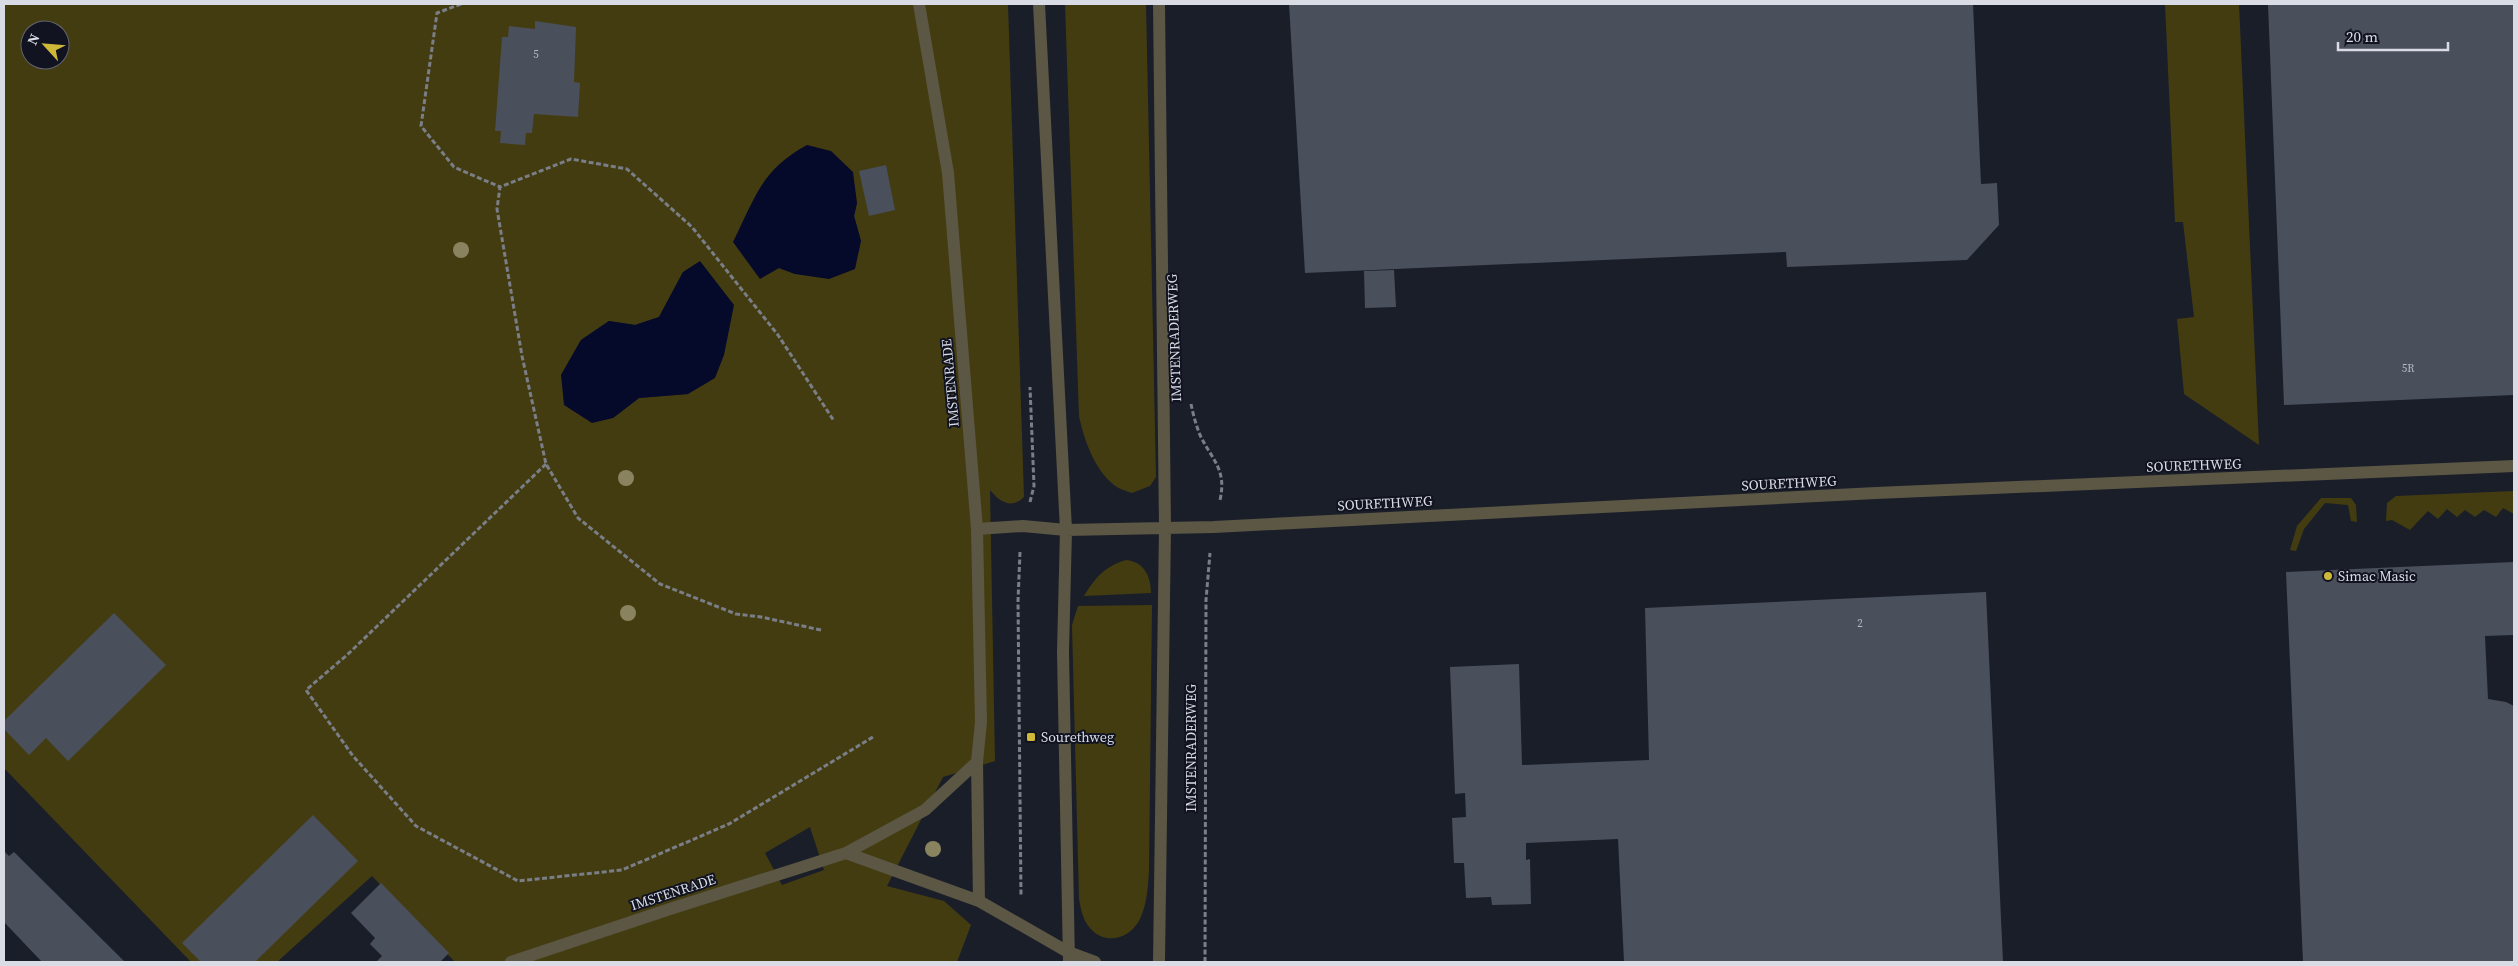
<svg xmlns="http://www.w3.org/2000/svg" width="2518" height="966" font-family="'Source Serif 4',serif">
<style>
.green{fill:#443c11;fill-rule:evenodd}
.water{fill:#05092a}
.building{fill:#4a4f5c}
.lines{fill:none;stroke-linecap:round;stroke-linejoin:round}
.path{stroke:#7a7e87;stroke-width:3;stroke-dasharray:5 2.5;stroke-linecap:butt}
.minor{stroke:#5b5744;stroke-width:12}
.tree{fill:#89835f}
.poi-dot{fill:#cfb837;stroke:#111420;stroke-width:2}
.labels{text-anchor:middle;stroke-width:4;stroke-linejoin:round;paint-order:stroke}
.number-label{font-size:11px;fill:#b5b9c2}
.street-label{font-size:14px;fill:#d9dce4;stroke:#111420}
.poi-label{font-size:14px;fill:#d9dce4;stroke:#111420;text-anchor:start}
</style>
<rect width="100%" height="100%" fill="#1a1e29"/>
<!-- green -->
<path class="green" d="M4,4H1008L1024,497C1011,510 999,501 990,490L995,761L943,777L887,886L944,901L971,925L957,962H455L372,876L277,962H191L4,768ZM30,30H60V60H30ZM857,203L854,216L861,241L795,274L779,268ZM683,272L688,394L639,398L613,418L561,375L581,340L609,321L635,325L659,317ZM810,827L824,870L782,885L765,853Z
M1065,4H1146L1156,477L1150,486L1132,493C1126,491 1119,489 1114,485C1094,469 1084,439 1079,416Z
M2165,4H2239L2259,445L2184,394L2177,319L2194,317L2183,222H2175Z
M2514,491V514L2503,508L2496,517L2484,510L2475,517L2465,510L2457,517L2447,509L2438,519L2428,511L2410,530L2392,520L2386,521L2387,503L2396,496Z
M2321,498H2351L2356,505L2357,522L2351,521L2348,505L2325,503L2304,529L2296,551L2290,550L2297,526Z
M1126,560C1144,562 1151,576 1151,593L1084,596C1095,578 1105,566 1126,560Z
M1152,605L1149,870C1148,887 1147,904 1140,919C1130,939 1105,946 1090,928C1083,920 1081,910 1079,899L1072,625L1078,606Z"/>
<!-- water -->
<path class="water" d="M807,145L831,151L853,172L857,203L854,216L861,241L855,269L829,279L795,274L779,268L760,279L733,242C755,198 761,170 807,145Z
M700,261L734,305L724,355L715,378L688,394L639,398L613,418L592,423L564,405L561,375L581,340L609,321L635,325L659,317L683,272Z"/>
<!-- building -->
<path class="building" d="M1289,4H1973L1981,184L1997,183L1999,225L1967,260L1787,267L1786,252L1305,273Z
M2268,4H2514V395L2284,405Z
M535,21L576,27L574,82L580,83L578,117L534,114L532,133H526L525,145L500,143L501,131H495L502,37H508L509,26L535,29Z
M886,165L895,210L869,216L859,171Z
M1394,270L1396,307L1365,308L1364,271Z
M2514,562V635L2485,636L2488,699L2506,702L2514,706V962H2303L2286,572Z
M1986,592L2003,962H1624L1618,839L1526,843V860L1530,859L1531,904L1492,905L1491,897L1466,898L1464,863H1454L1452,818L1466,817L1465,793L1455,794L1450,667L1519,664L1522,765L1649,760L1645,608Z
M114,613L166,665L68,761L46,738L29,755L4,729V721Z
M313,815L358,861L255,962H201L182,943Z
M4,851L9,856L14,852L125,962H42L4,922Z
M381,883L449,953L440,962H376L382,956L370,944L375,938L351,913Z"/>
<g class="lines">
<!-- path -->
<path class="path" d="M461,4L437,13L421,126L454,167L500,187
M1191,404C1193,414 1196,425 1200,435C1212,460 1227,469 1220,500
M546,464L347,655L306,690L353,756L416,826L518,881L622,870L729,824L873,737
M1030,502L1034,486L1030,387
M1020,552L1018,601L1021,896
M821,630L761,617L736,614L660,584L578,518L546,464L522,356L497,209L500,187L571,159L627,169L692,227L778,335L834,421
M1205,962L1206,600L1210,553"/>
<!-- minor -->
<path class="minor" d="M919,4L948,173L977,529L981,722L977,762L979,901
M1039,4L1066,530L1063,652L1069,962
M1159,4L1165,527L1159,962
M977,529L1023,526L1066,530L1214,527L1876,493L2514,466
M846,853L979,901L1068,952L1095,962
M511,962L670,909L846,853L925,810L977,762"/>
</g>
<!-- trees -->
<g class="tree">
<circle cx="461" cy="250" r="8"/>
<circle cx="626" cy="478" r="8"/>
<circle cx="628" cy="613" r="8"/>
<circle cx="933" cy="849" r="8"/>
</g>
<!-- markers -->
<g class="poi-dot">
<circle cx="2328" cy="576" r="5"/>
<rect x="1026" y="732" width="10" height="10" rx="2.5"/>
</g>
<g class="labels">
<!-- number labels -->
<g class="number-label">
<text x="536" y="58">5</text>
<text x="2408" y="372">5R</text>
<text x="1860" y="627">2</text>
</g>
<!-- street labels -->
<g class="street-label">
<text transform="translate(1174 338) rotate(-92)" y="5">IMSTENRADERWEG</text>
<text transform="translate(950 383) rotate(-95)" y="5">IMSTENRADE</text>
<text transform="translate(2194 465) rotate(-2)" y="5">SOURETHWEG</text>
<text transform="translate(1789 483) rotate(-3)" y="5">SOURETHWEG</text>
<text transform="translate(1385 503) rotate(-3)" y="5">SOURETHWEG</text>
<text transform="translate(1191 748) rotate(-90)" y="5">IMSTENRADERWEG</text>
<text transform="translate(673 892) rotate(-18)" y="5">IMSTENRADE</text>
</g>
<!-- poi labels -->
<g class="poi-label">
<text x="2338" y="581">Simac Masic</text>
<text x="1041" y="742">Sourethweg</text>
</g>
</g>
<!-- border -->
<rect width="2518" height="966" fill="none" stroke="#d9dce4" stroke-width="10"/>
<!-- north arrow -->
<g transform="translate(45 45) rotate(296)"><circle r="24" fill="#111420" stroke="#61646e"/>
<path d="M0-4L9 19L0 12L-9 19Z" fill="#cfb837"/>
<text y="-8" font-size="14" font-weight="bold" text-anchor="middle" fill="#d9dce4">N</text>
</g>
<!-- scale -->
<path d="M2338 42v8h110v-8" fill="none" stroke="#d9dce4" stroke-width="2.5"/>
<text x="2346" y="42" font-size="15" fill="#d9dce4" stroke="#111420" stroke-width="4" paint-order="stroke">20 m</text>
</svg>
